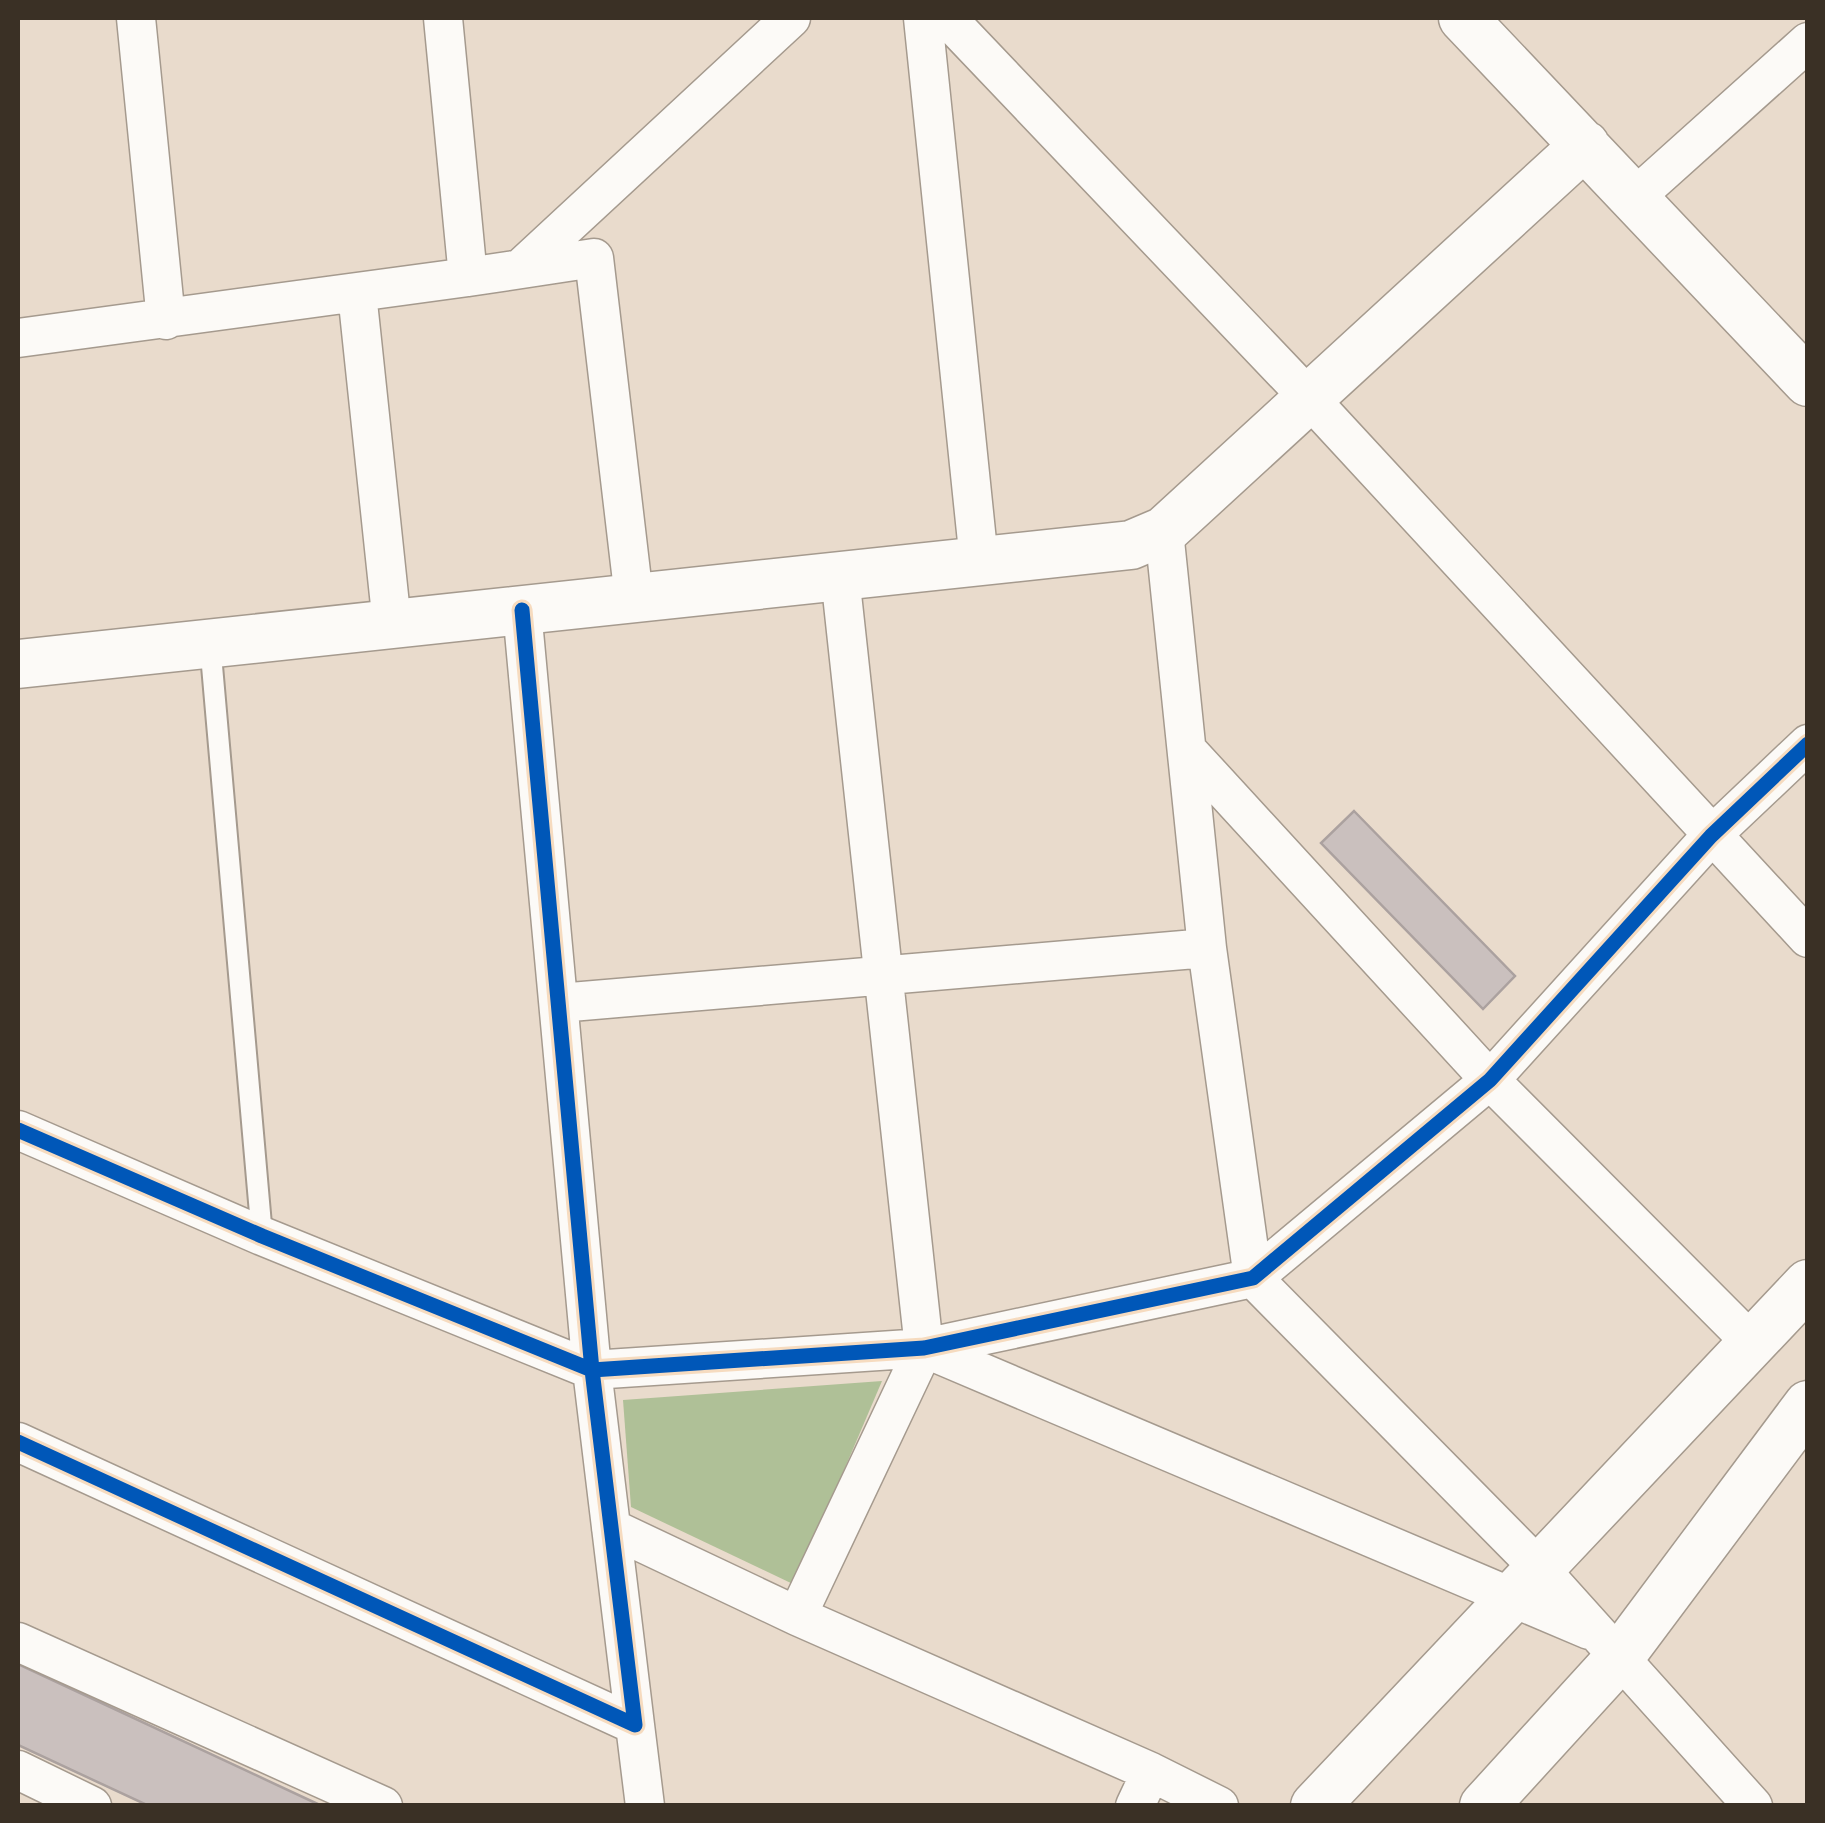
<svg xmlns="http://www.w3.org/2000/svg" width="1825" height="1823" font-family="Ubuntu,sans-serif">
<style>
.forest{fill:#afc097}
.building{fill:#cac0be;stroke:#aba19f;stroke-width:2.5}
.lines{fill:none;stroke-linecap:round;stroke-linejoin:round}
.service-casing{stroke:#a59a8e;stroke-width:24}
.minor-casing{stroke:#a59a8e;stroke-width:41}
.tertiary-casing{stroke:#a59a8e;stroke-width:51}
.service{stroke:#fcfaf7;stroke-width:20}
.minor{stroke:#fcfaf7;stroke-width:38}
.tertiary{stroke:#fcfaf7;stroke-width:48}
.cycleway-casing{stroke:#f6dbbf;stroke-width:21}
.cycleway{stroke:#0057b8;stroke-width:15}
</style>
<rect width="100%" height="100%" fill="#e9dbcc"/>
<!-- forest -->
<path class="forest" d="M882,1381L795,1585L631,1507L623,1400Z"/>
<!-- building -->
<path class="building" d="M1354,811L1515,976L1483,1009L1321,843Z
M18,1664L322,1806H149L18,1745Z"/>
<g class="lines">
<!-- service casing -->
<g class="service-casing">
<path id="service" d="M210,643L262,1236"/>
</g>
<!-- minor casing -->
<g class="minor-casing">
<path id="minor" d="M136,18L166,320
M443,18L468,277L594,258L634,598
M923,18L979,561
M947,18L1309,398L1808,938
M1634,198L1808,42
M520,269L791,18
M357,293L392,624
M18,338L468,277
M1188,751L1490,1080L1752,1343
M1207,948L1253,1278L1539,1568L1753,1806
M559,1003L1207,948L1164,531
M18,1130L262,1236L592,1370L924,1348L1253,1278L1490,1080L1711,836L1808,744
M924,1348L1589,1630
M18,1442L635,1725L592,1370L522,610
M611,1528L797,1616L924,1348L840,576
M797,1616L1151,1772L1219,1806
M18,1642L383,1806
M635,1725L645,1806
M18,1770L92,1806
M1135,1806L1151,1772"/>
</g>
<!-- tertiary casing -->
<g class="tertiary-casing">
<path id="tertiary" d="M1463,18L1808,382
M18,664L1131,545L1164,531L1585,145
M1315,1806L1808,1284
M1484,1806L1619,1658L1808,1405"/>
</g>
<!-- service -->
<use href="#service" class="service"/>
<!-- minor -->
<use href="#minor" class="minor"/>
<!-- tertiary -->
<use href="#tertiary" class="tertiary"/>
<!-- cycleway casing -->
<g class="cycleway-casing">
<path id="cycleway" d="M18,1130L262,1236L592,1370L924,1348L1253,1278L1490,1080L1711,836L1808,744
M18,1442L635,1725L592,1370L522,610"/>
</g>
<!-- cycleway -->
<use href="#cycleway" class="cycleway"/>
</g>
<!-- border -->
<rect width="1825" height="1823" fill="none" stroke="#3a3025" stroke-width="40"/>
</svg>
